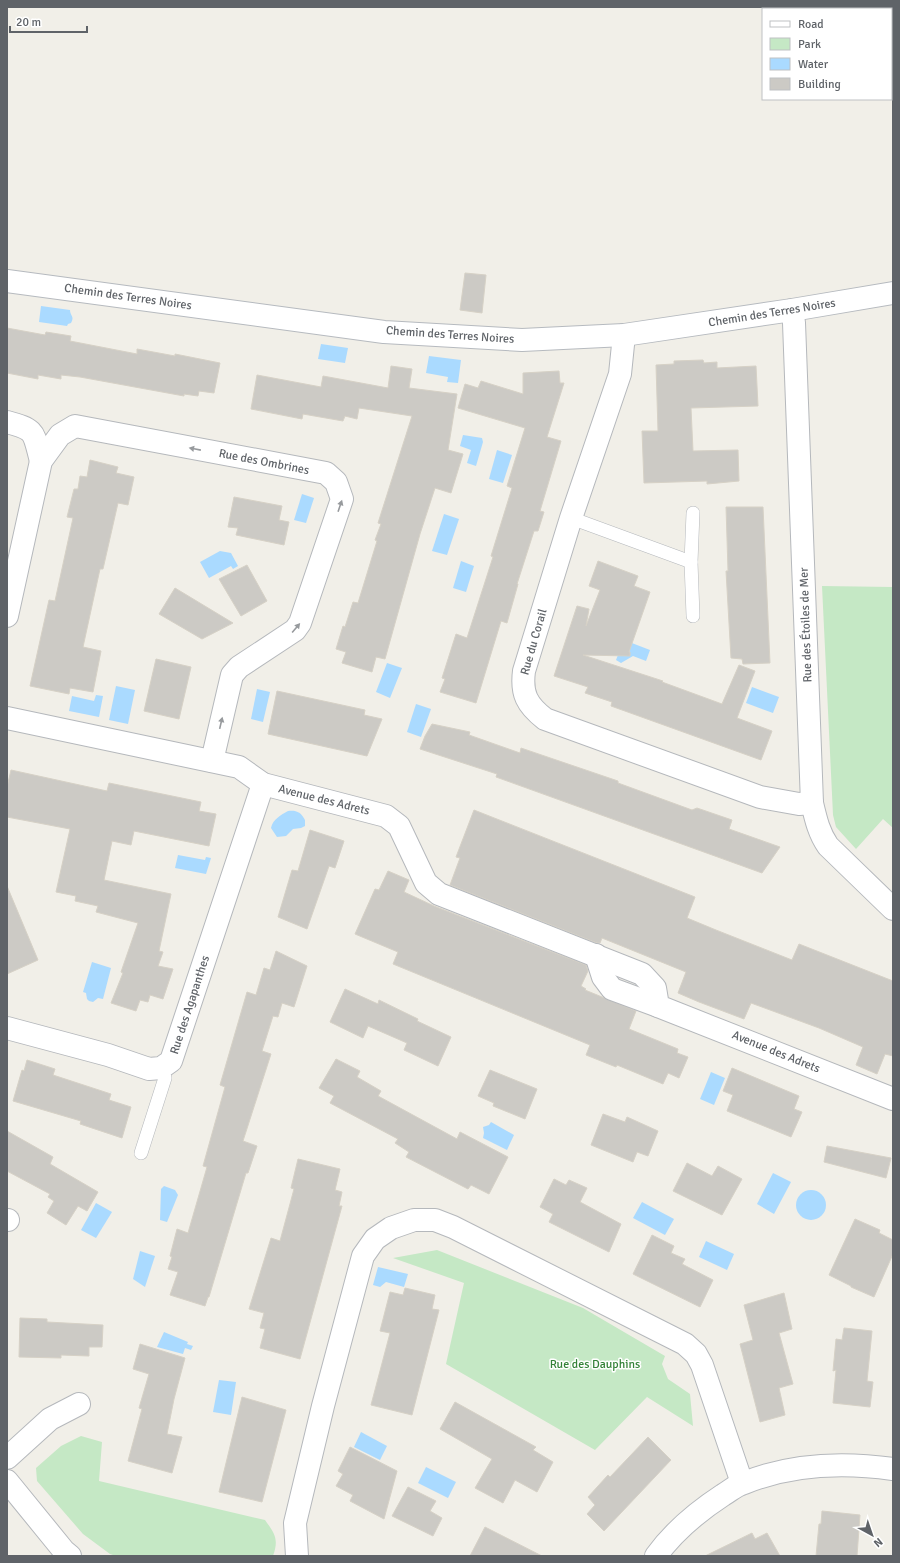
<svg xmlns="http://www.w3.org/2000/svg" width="900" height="1563" viewBox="0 0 900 1563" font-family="Signika,sans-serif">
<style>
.green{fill:#c5e8c5}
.water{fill:#aadaff}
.building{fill:#cccac5;stroke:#d6d1c6}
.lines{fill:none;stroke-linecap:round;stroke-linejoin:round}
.lane-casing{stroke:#b5b8bc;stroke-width:14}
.street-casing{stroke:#b5b8bc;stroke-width:24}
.secondary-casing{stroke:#b6babf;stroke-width:24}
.lane{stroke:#fff;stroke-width:13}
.street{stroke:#fff;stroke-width:22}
.secondary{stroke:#fff;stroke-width:22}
.oneway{fill:#979a9d}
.labels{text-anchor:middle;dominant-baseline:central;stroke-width:3;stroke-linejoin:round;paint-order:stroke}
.street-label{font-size:12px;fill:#5f6368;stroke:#fff}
.park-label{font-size:12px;fill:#348238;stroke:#fff}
</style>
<rect width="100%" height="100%" fill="#f1efe8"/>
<g class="green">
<polygon points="822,586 893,587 893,828 883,819 856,849 836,827 833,815"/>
<polygon points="437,1250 583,1308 665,1356 662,1364 668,1379 690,1394 693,1426 647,1397 595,1450 446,1364 464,1283 393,1258"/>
<path d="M81 1436 102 1442 99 1481 265 1520C275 1534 279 1539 273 1556H116L110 1554 83 1534 37 1481 36 1468 61 1446Z"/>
</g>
<g class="water">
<path d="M41 306 70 310C70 316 75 316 71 323L68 324 67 326 39 322Z"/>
<polygon points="321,344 348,348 345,363 318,359"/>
<polygon points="429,356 461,360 458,383 447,382 448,377 426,373"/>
<polygon points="463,435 482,438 483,442 476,466 467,463 471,450 460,446"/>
<polygon points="497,450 512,455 503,483 489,479"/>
<polygon points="302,494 314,498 306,523 294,520"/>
<polygon points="444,514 459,519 447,555 432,551"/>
<polygon points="220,551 231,553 238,566 233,569 231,566 209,578 200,562"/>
<polygon points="461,561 474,566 466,592 453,588"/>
<polygon points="624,640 650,650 646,661 633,656 621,663 616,660"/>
<polygon points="387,663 402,668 390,698 376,692"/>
<polygon points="116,686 135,690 128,724 109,720"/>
<polygon points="752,687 779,697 773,713 746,703"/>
<polygon points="257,689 270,692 263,722 251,719"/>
<polygon points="96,695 103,696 99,717 69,711 72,696 94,701"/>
<polygon points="416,704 431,709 421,737 407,732"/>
<path d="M288 811C296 810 301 812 305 820V826L301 828 293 829 286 836 277 837 271 828C273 819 281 815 288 811Z"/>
<polygon points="178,855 205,860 206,857 211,858 206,874 175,868"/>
<polygon points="92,962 111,968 103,999 98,998 93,1002 89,1001 87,999 86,993 83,992"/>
<polygon points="711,1072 725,1078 714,1105 700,1099"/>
<polygon points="491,1122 514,1135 507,1150 483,1138 484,1133 483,1127 489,1125"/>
<polygon points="773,1173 791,1182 774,1214 757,1204"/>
<polygon points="164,1186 175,1190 178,1195 167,1222 160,1220 161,1189"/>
<circle cx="811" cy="1205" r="15"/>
<polygon points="642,1202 674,1219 665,1235 633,1218"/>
<polygon points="96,1203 112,1212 96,1238 81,1230"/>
<polygon points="706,1241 734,1254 727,1270 699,1257"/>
<polygon points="140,1251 155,1256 145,1287 133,1279"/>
<polygon points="378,1267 408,1274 404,1287 386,1282 380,1287 373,1285"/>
<polygon points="164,1332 188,1342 187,1344 193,1346 191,1350 185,1348 183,1354 157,1347"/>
<polygon points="219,1380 236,1382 231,1415 213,1412"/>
<polygon points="361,1432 387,1446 380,1460 354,1447"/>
<polygon points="426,1467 456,1482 448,1498 418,1483"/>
</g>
<g class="building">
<polygon points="465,273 486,275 482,313 460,310"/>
<polygon points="7,328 45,335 46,332 71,336 70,341 137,354 137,349 175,356 175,354 220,363 214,393 199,391 198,396 184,394 184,396 80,377 61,375 61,379 38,375 38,379 7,373"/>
<polygon points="703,360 704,363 717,362 717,368 756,366 758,406 691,408 693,451 738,450 739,481 707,484 707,481 644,483 642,431 658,431 656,365 674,364 674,361"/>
<polygon points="391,366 412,369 409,388 457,394 448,450 463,454 451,493 435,488 420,534 385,659 376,657 372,672 342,663 346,652 336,649 343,626 345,627 353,602 358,603 377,541 375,540 381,524 378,523 412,416 359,408 357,419 345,416 343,421 303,414 302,419 251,409 257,375 321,387 323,376 388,388"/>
<polygon points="559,371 560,383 564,383 547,437 561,441 540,511 544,512 538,531 534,531 517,584 518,584 507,623 501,621 476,703 440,692 445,679 442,678 456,634 467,638 493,557 491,556 512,488 507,486 525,428 458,408 465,384 478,388 481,381 523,394 523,373"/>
<polygon points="90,460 118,467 116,473 134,477 128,505 118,503 103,569 100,569 83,647 101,651 93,692 70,688 69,694 30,686 49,600 55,601 73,518 67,517 74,489 78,489 80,476 87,477"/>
<polygon points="234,497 282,506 279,520 289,522 284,545 236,535 238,528 228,527"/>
<polygon points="726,507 763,507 770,663 743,664 742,659 731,658 726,571 728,571"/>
<polygon points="598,561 638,576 634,586 650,592 629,652 630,652 630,656 583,655 663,681 662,682 722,704 739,665 755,671 737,718 772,731 761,760 611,706 612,702 585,693 588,687 554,676 577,606 589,609 586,626 600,590 589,586"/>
<polygon points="247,565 267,601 241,616 219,579"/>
<polygon points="175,588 233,623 202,639 159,614"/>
<polygon points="156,659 191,667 179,719 144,711"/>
<polygon points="277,691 365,710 364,715 382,719 367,756 268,734"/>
<polygon points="432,724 470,732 469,735 520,753 521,748 618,781 618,783 692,810 697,808 732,820 729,829 780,847 762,873 496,777 497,774 420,749 425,736"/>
<polygon points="11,770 107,791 109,783 201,802 199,811 216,814 209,846 134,831 131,845 112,841 104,880 171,894 159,951 163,952 158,966 173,969 163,999 150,995 148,1002 140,1000 136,1011 111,1003 123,973 121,972 138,923 96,912 98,906 75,901 76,896 56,892 70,829 7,817 7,787"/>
<polygon points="474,810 695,897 687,918 716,930 792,960 799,944 893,981 893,1056 885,1054 877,1074 856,1065 863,1047 819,1028 751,1003 744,1019 699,1002 678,993 686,972 602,938 600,943 597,943 450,885 460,858 456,857"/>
<polygon points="310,830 344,841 335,868 329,866 307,929 278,917 292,870 298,871"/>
<polygon points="388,871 409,880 404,892 434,906 586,965 588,971 581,986 586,989 585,990 636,1011 629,1029 678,1049 677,1053 688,1057 679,1078 668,1073 663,1084 617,1065 616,1067 586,1055 590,1045 393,964 398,952 355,934 375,889 379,890"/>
<polygon points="7,886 38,960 7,974"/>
<polygon points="276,951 307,966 294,1007 282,1003 278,1017 273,1016 262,1051 271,1054 243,1141 257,1146 248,1173 246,1173 209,1297 208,1297 205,1306 170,1295 178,1272 168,1269 172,1257 170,1256 177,1229 188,1233 207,1167 203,1166 225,1087 220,1085 247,992 256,995 264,968 270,970"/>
<polygon points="345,989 378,1004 379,1000 418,1019 417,1021 451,1037 438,1066 404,1050 407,1043 368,1026 363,1038 330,1022"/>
<polygon points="336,1059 360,1071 357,1077 381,1091 378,1096 457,1139 460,1132 508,1157 489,1194 471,1185 468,1189 406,1157 409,1152 395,1143 398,1139 330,1103 334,1096 319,1088"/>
<polygon points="27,1060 55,1069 53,1075 111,1094 109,1100 131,1107 122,1138 80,1124 81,1121 13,1101 22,1070 24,1071"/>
<polygon points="732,1068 799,1096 794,1109 802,1112 791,1137 727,1111 733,1095 723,1091"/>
<polygon points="490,1070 537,1089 525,1119 493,1106 494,1103 478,1096"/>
<polygon points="603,1114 625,1122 627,1117 658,1131 648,1156 637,1152 633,1162 591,1145"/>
<polygon points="7,1131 53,1157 50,1164 98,1192 87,1211 78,1206 66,1225 47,1213 54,1201 48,1197 50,1194 7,1171"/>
<polygon points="827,1146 891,1158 886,1178 824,1162"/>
<polygon points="298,1159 340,1169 335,1190 342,1192 339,1206 342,1206 300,1359 260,1348 265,1329 260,1328 264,1313 249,1309 271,1238 280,1241 294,1189 291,1188"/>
<polygon points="687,1163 712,1176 718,1166 742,1179 722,1215 673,1191"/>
<polygon points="554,1179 566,1185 569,1180 587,1188 580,1202 621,1224 609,1252 549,1222 553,1214 540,1207"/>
<polygon points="855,1219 880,1230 879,1233 893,1240 893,1254 874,1297 851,1287 851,1286 829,1275"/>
<polygon points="652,1235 674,1246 671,1253 685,1259 682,1264 713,1280 700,1307 633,1274"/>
<polygon points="405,1288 435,1295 432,1309 439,1310 412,1415 371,1405 390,1333 380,1331 390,1292 403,1295"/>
<polygon points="784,1293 792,1329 779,1333 793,1384 779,1388 785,1415 760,1422 740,1344 753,1340 744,1305"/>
<polygon points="20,1318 47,1319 47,1322 103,1325 102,1347 89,1347 89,1356 61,1355 61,1358 19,1357"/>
<polygon points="844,1328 872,1331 867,1381 873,1382 870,1407 833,1403 836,1370 833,1371 836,1339 842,1340"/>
<polygon points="140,1344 185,1358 174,1399 167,1434 182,1437 172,1473 128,1461 142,1409 139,1408 149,1374 133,1369"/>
<polygon points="242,1397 286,1410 262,1502 219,1492"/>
<polygon points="455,1402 536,1447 533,1450 553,1462 537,1492 515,1480 503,1503 475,1488 492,1459 440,1429"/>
<polygon points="648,1437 671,1460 604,1531 587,1514 595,1505 588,1497 608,1475 610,1477"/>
<polygon points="350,1447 397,1471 384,1519 350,1501 353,1495 336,1486 343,1474 338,1471"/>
<polygon points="408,1487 436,1501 430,1511 442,1518 433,1536 392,1516"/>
<polygon points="822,1511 860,1515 857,1556 816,1556 819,1524 821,1524"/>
<polygon points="485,1527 542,1556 470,1556"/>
<polygon points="752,1533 755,1539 767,1533 780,1556 705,1556"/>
</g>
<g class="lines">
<g class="lane-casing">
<g id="lane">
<polyline points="693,513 691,562 693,616"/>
<polyline points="571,518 691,562"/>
<polyline points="141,1153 165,1078 161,1068"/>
</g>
</g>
<g class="street-casing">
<g id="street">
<path d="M792 310 794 323 812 803C816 820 819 833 828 846L893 909"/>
<path d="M624 335 620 374 571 518 524 671C521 694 527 705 545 719L760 797 799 804 812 803"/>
<path d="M7 422C37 430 33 432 41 461"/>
<polyline points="7,616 41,461 60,435 75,426 326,473 336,482 342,499 300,623 295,630 239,667 232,675 212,761"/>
<polyline points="7,718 239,767 263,784 386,816 399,826 426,883 439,894 642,974 655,988 658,1006 893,1099"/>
<polyline points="596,955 603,977 612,989 658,1006"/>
<polyline points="7,1028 108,1055 149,1069 161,1068 171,1061 263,784"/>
<polyline points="7,1220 8,1220"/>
<polyline points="7,1458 50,1419 79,1404"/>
<polyline points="7,1481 64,1551 70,1556"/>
<polyline points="297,1556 295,1523 323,1406 363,1256 375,1239 391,1228 414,1220 435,1220 453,1227 685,1344 696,1354 702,1365 742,1483"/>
<path d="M656 1556C674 1531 697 1512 723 1495 730 1491 736 1485 744 1483 791 1464 843 1462 893 1469"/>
</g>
</g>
<g class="secondary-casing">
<polyline id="secondary" points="7,281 384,332 522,340 624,335 792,310 893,293"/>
</g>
<use href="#lane" class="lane"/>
<use href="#street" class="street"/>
<use href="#secondary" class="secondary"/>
</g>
<defs><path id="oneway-solid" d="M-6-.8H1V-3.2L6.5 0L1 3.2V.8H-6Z"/></defs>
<g class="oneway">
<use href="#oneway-solid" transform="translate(195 449) rotate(-169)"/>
<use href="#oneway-solid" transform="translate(340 506) rotate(-71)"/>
<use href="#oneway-solid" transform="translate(296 628) rotate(-50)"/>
<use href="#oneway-solid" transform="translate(221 723) rotate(-77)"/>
</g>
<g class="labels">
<g class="street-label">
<text transform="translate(128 297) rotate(8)">Chemin des Terres Noires</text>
<text transform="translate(772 313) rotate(-9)">Chemin des Terres Noires</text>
<text transform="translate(450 335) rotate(4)">Chemin des Terres Noires</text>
<text transform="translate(264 462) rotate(11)">Rue des Ombrines</text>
<text transform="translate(806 625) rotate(-92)">Rue des Étoiles de Mer</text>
<text transform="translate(534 642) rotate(-74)">Rue du Corail</text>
<text transform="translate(324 800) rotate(14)">Avenue des Adrets</text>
<text transform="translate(190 1005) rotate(-72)">Rue des Agapanthes</text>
<text transform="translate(776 1052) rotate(22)">Avenue des Adrets</text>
</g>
<g class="park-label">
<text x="595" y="1364">Rue des Dauphins</text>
</g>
</g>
<rect width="900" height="1563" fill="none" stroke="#5f6368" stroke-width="16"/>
<rect x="762" y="8" width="130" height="92" fill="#ffffff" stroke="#bfc1c3"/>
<rect x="770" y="21" width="20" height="6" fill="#ffffff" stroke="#bfc1c3"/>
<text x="798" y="28" font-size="12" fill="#5f6368">Road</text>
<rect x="770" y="38" width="20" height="12" fill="#c5e8c5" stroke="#bfc1c3"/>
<text x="798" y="48" font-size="12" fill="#5f6368">Park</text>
<rect x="770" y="58" width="20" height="12" fill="#aadaff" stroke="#bfc1c3"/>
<text x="798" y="68" font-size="12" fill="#5f6368">Water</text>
<rect x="770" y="78" width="20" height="12" fill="#cccac5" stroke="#bfc1c3"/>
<text x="798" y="88" font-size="12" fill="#5f6368">Building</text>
<g transform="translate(872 1535) rotate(140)" stroke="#ffffff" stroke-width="3" paint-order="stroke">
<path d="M0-3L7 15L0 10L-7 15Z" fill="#5f6368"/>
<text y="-6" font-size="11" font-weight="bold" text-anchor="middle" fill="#5f6368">N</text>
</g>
<path d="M10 26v6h77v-6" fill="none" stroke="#5f6368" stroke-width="2"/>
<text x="16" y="26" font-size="12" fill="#5f6368" stroke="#ffffff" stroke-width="3" paint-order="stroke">20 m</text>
</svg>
